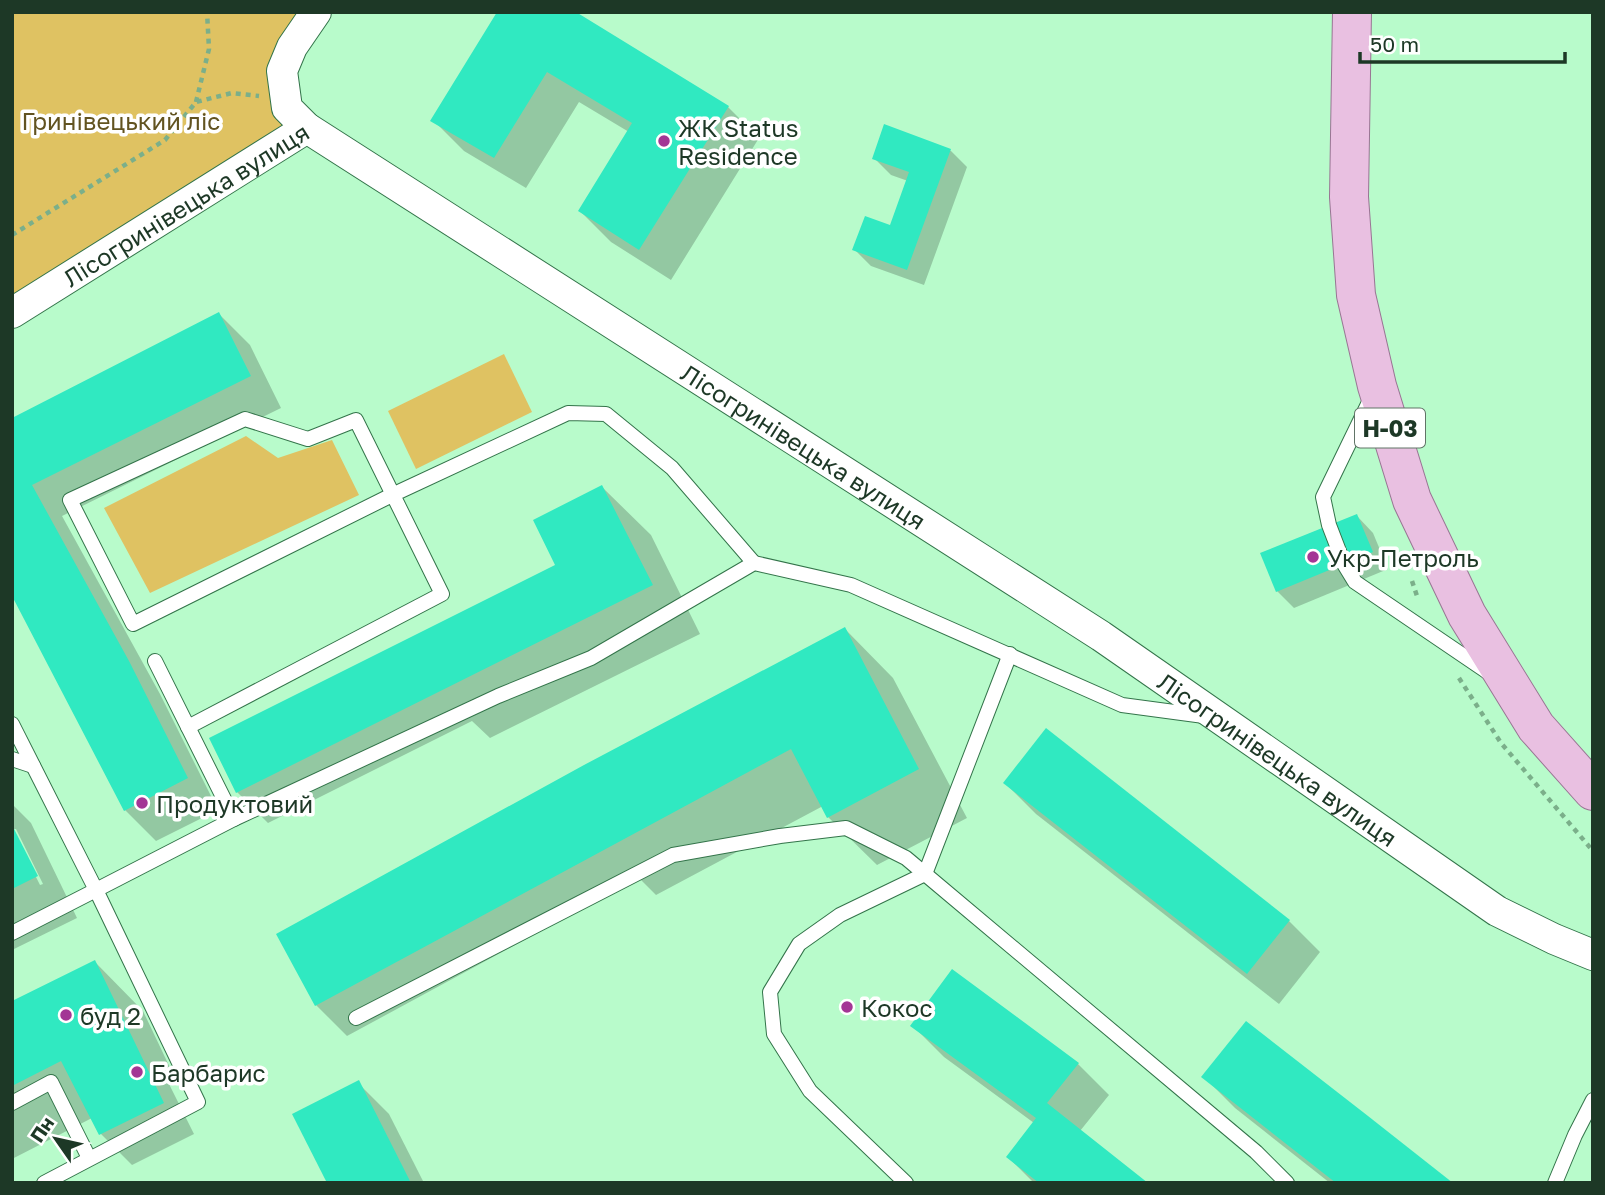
<svg xmlns="http://www.w3.org/2000/svg" width="1605" height="1195" viewBox="0 0 1605 1195" font-family="'Golos Text',sans-serif">
<style>
.green{fill:#dfc262}
.shadow{fill:#0003;fill-rule:evenodd}
.building{fill:#30e9c1}
.lines{fill:none;stroke-linecap:round;stroke-linejoin:round}
.lane-casing{stroke:#33744a;stroke-width:16}
.street-casing{stroke:#33744a;stroke-width:32}
.primary-casing{stroke:#987593;stroke-width:40}
.path{stroke:#7baf8a;stroke-width:4.5;stroke-dasharray:5 5;stroke-linecap:butt}
.lane{stroke:#fff;stroke-width:14}
.street{stroke:#fff;stroke-width:30}
.primary{stroke:#e9c0e1;stroke-width:38}
.poi-dot{fill:#a33695;stroke:#fff;stroke-width:2.5}
.labels{text-anchor:middle;dominant-baseline:central;stroke-width:7;stroke-linejoin:round;paint-order:stroke}
.shield{fill:#fff;stroke:#617467;stroke-width:2}
.shield-label{font-size:23px;font-weight:bold;fill:#1d3826}
.park-label{font-size:24px;fill:#625320;stroke:#fff}
.poi-label{font-size:24px;fill:#1d3826;stroke:#fff;text-anchor:start}
.street-label{font-size:24px;fill:#1d3826;stroke:#fff}
</style>
<rect width="100%" height="100%" fill="#b8fbcb"/>
<g class="green">
<polygon points="12,12 316,12 282,71 307,128 12,313"/>
<polygon points="504,354 532,412 416,469 388,411"/>
<polygon points="246,436 278,458 332,440 359,495 150,593 104,508"/>
</g>
<g class="shadow">
<polygon points="500,12 728,107 759,138 671,280 611,242 580,211 629,132 579,102 526,188 464,151 433,120"/>
<polygon points="886,127 951,151 967,167 924,285 871,266 854,249 891,227 908,181 891,175 874,158"/>
<polygon points="219,314 250,345 281,408 62,516 160,694 218,810 156,841 125,810 12,420"/>
<polygon points="602,487 651,535 700,634 490,738 472,721 268,823 237,792 558,566"/>
<polygon points="1357,516 1373,533 1388,569 1294,608 1277,591"/>
<polygon points="845,629 893,678 967,818 877,865 828,817 823,806 656,895 639,878 347,1036 316,1005"/>
<polygon points="1005,783 1289,921 1320,952 1279,1004 1036,814"/>
<path d="M12 804 31 823 77 918 12 950ZM12 829H16L43 884 40 885Z"/>
<polygon points="95,962 143,1011 174,1076 167,1080 194,1134 132,1165 101,1134 92,1118 12,1159 12,1003"/>
<polygon points="913,1026 1078,1064 1109,1095 1080,1131 1145,1183 1034,1183 1008,1157 1034,1123 944,1057"/>
<polygon points="1204,1077 1450,1183 1330,1183 1235,1108"/>
<polygon points="358,1083 389,1114 424,1183 328,1183"/>
</g>
<g class="building">
<polygon points="497,12 576,12 729,106 639,250 578,211 632,123 547,72 494,158 430,121"/>
<polygon points="884,124 951,149 907,270 852,250 865,216 890,225 909,172 872,159"/>
<polygon points="219,312 251,376 32,485 129,661 188,778 124,811 12,596 12,418"/>
<polygon points="602,485 653,585 236,793 209,738 555,565 533,520"/>
<polygon points="1357,514 1373,552 1276,592 1260,553"/>
<polygon points="845,627 919,769 827,818 791,749 315,1006 276,934 584,765"/>
<polygon points="1046,728 1290,920 1247,974 1003,783"/>
<polygon points="12,825 38,876 12,889"/>
<polygon points="95,960 164,1103 99,1135 61,1061 12,1086 12,1001"/>
<polygon points="952,969 1079,1063 1047,1103 1148,1183 1039,1183 1006,1157 1036,1118 910,1026"/>
<polygon points="1246,1021 1368,1116 1453,1183 1336,1183 1201,1077"/>
<polygon points="359,1080 411,1183 327,1183 292,1114"/>
</g>
<g class="lines">
<g class="lane-casing">
<g id="lane">
<polyline points="1373,394 1323,497 1329,525 1344,564 1355,582 1489,673"/>
<polyline points="12,724 96,890 12,933"/>
<polyline points="188,727 442,594 356,420 308,439 245,419 70,500 133,624 392,495 568,413 606,414 672,468 754,563"/>
<polyline points="12,759 33,766"/>
<polyline points="234,819 498,696 591,658 754,563 851,585 1122,705 1204,716"/>
<polyline points="356,1018 673,855 780,836 846,828 906,858 1256,1152 1287,1183"/>
<polyline points="12,1103 51,1082 89,1158"/>
<polyline points="44,1183 198,1102 96,890 234,819 155,661"/>
<polyline points="906,1183 810,1091 774,1034 770,992 799,944 840,915 925,874 1010,654"/>
<polyline points="1555,1183 1575,1135 1593,1100"/>
</g>
</g>
<g class="street-casing">
<g id="street">
<path id="s1" d="M316 12 292 47 282 71 287 108 307 128 1101 636 1497 911 1554 939 1593 955"/>
<path id="s2" d="M12 313 307 128"/>
</g>
</g>
<g class="primary-casing">
<polyline id="primary" points="1352,12 1349,197 1356,295 1377,386 1412,500 1467,615 1536,727 1593,791"/>
</g>
<g class="path">
<polyline points="196,102 209,49 207,12"/>
<polyline points="12,235 165,140 196,102 232,93 259,96"/>
<polyline points="1412,581 1418,599"/>
<polyline points="1459,678 1501,743 1593,851"/>
</g>
<use href="#lane" class="lane"/>
<use href="#street" class="street"/>
<use href="#primary" class="primary"/>
</g>
<g class="poi-dot">
<circle cx="664" cy="141" r="7"/>
<circle cx="1313" cy="557" r="7"/>
<circle cx="142" cy="803" r="7"/>
<circle cx="847" cy="1007" r="7"/>
<circle cx="66" cy="1015" r="7"/>
<circle cx="137" cy="1072" r="7"/>
</g>
<g class="labels">
<rect class="shield" x="1355" y="408.5" width="70" height="39" rx="5"/>
<g class="shield-label">
<text x="1390" y="428">Н-03</text>
</g>
<g class="park-label">
<text x="121" y="120">Гринівецький ліс</text>
</g>
<g class="poi-label">
<text x="678" y="127">ЖК Status<tspan x="678" dy="28">Residence</tspan></text>
<text x="1327" y="557">Укр-Петроль</text>
<text x="156" y="803">Продуктовий</text>
<text x="861" y="1007">Кокос</text>
<text x="80" y="1015">буд 2</text>
<text x="151" y="1072">Барбарис</text>
</g>
<g class="street-label">
<text stroke="none"><textPath href="#s2" startOffset="205">Лісогринівецька вулиця</textPath></text>
<text stroke="none"><textPath href="#s1" startOffset="724">Лісогринівецька вулиця</textPath></text>
<text stroke="none"><textPath href="#s1" startOffset="1292">Лісогринівецька вулиця</textPath></text>
</g>
</g>
<rect width="1605" height="1195" fill="none" stroke="#1d3826" stroke-width="28"/>
<g transform="translate(56 1139) rotate(304)" stroke="#ffffff" stroke-width="5" paint-order="stroke">
<path d="M0-5L12 26L0 18L-12 26Z" fill="#1d3826"/>
<text y="-10" font-size="19" font-weight="bold" text-anchor="middle" fill="#1d3826">Пн</text>
</g>
<path d="M1360 52v10h205v-10" fill="none" stroke="#1d3826" stroke-width="3.5"/>
<text x="1370" y="52" font-size="21" fill="#1d3826" stroke="#ffffff" stroke-width="5" paint-order="stroke">50 m</text>
</svg>
